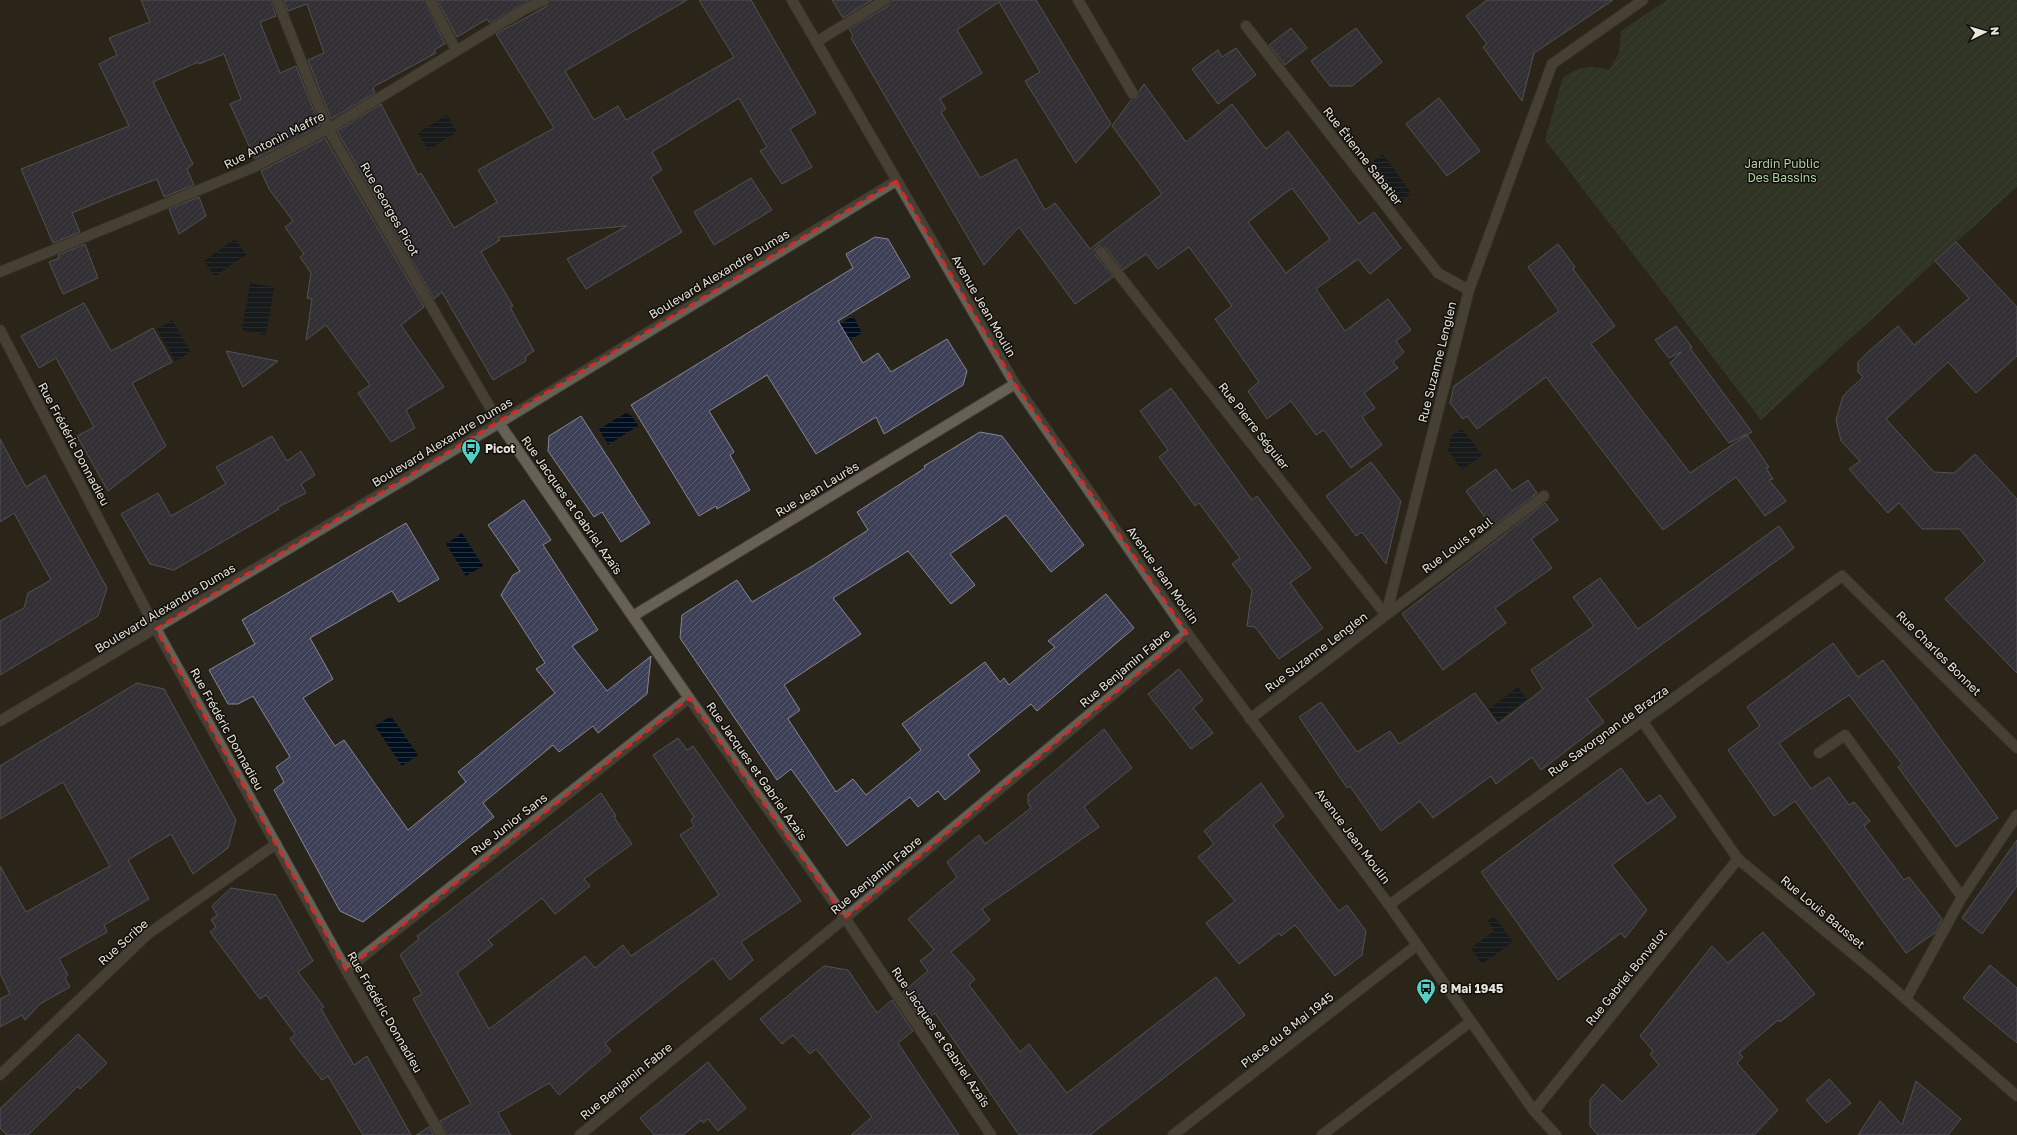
<svg xmlns="http://www.w3.org/2000/svg" width="2017" height="1135" viewBox="0 0 2017 1135" font-family="'Golos Text',sans-serif">
<style>
.garden{fill:url(#garden-furrows)}
.water{fill:url(#water-rules)}
.building{fill:url(#building-hatch);stroke:#848694;fill-rule:evenodd}
.lines{fill:none;stroke-linecap:round;stroke-linejoin:round}
.service-casing{stroke:#464139;stroke-width:12}
.minor-casing{stroke:#464139;stroke-width:12}
.tertiary-casing{stroke:#464139;stroke-width:12}
.service{stroke:#676155;stroke-width:10}
.minor{stroke:#676155;stroke-width:10}
.tertiary{stroke:#676155;stroke-width:10}
.marked{fill:none;stroke:#d62828;stroke-width:3;stroke-dasharray:8 5;stroke-linejoin:round}
.labels{text-anchor:middle;dominant-baseline:central;stroke-width:3;stroke-linejoin:round;paint-order:stroke}
.street-label{font-size:12px;fill:#e7e4dc;stroke:#110f0a}
.park-label{font-size:12px;fill:#afd0a4;stroke:#110f0a}
.poi-label{font-size:12px;font-weight:bold;fill:#e7e4dc;stroke:#110f0a;text-anchor:start}
</style>
<defs>
<pattern id="garden-furrows" width="10" height="10" patternUnits="userSpaceOnUse"><rect width="10" height="10" fill="#384733"/><path d="M-1 1l2-2M0 10L10 0M9 11l2-2" fill="none" stroke="#556150"/></pattern>
<pattern id="water-rules" width="6" height="5" patternUnits="userSpaceOnUse"><rect width="6" height="5" fill="#010e1e"/><path d="M0 2.5h6" fill="none" stroke="#26313e"/></pattern>
<pattern id="building-hatch" width="6" height="6" patternUnits="userSpaceOnUse"><rect width="6" height="6" fill="#3d3f57"/><path d="M-1 1l2-2M0 6l6-6M5 7l2-2" fill="none" stroke="#595b6f"/></pattern>
</defs>
<rect width="100%" height="100%" fill="#2a251a"/>
<path class="garden" d="M1667 0H2017V187L1761 420 1545 140 1563 77C1580 67 1589 64 1609 70L1619 53 1621 31Z"/>
<g class="water">
<polygon points="447,115 457,132 428,150 418,133"/>
<polygon points="1383,154 1411,193 1402,200 1373,161"/>
<polygon points="235,239 246,255 215,276 204,261"/>
<polygon points="250,283 274,287 266,335 242,330"/>
<polygon points="853,316 862,333 835,349 824,333"/>
<polygon points="172,320 191,352 175,361 157,329"/>
<polygon points="626,413 632,416 638,426 608,445 599,429"/>
<polygon points="1462,429 1482,455 1462,470 1448,450 1451,436"/>
<polygon points="462,533 483,566 466,576 446,544"/>
<polygon points="1518,687 1527,699 1498,721 1489,709"/>
<polygon points="391,716 418,755 402,766 375,726"/>
<polygon points="1494,916 1513,942 1482,964 1471,948 1494,931 1487,921"/>
</g>
<g class="building">
<polygon points="141,0 271,0 276,16 260,22 280,73 296,66 320,126 255,159 230,104 241,99 224,54 199,64 198,62 153,82 193,164 187,169 194,185 164,197 157,179 110,197 72,213 80,232 53,243 21,169 129,126 99,64 117,55 109,38 150,22"/>
<polygon points="284,0 424,0 445,44 434,50 436,53 375,86 373,88 375,93 331,119 308,60 324,53 307,4 288,11"/>
<polygon points="437,0 529,0 490,23 487,19 457,37"/>
<polygon points="550,0 687,0 565,71 594,120 618,106 626,120 734,57 699,0 751,0 816,113 790,129 812,167 782,184 760,151 767,147 739,98 652,152 662,170 651,177 682,232 586,289 567,259 627,226 498,237 500,240 481,252 513,306 510,307 534,351 525,357 526,361 493,380 442,292 434,299 337,131 381,104 418,175 421,173 454,228 497,202 478,170 554,128 496,34 547,6"/>
<polygon points="832,0 872,0 843,18"/>
<path d="M891 0H1036L1111 124 1076 163 1025 81 1040 72 999 2 957 30 982 73 940 99 946 109 941 112 980 178 1016 159 1045 210 1055 203 1090 249 1162 194 1112 126 1131 100 1138 98 1139 91 1144 84 1186 142 1232 104 1266 149 1288 131 1359 224 1374 212 1401 248 1370 274 1358 259 1316 289 1345 331 1388 299 1411 330 1396 341 1404 352 1393 362 1398 368 1364 393 1375 408 1362 417 1382 445 1351 468 1324 430 1316 435 1291 401 1267 419 1248 391 1259 382 1215 319 1232 306 1189 247 1158 269 1146 254 1123 270 1106 248 1100 246 1097 247 1095 250 1096 256 1113 277 1075 304 1019 227 984 265 851 38 853 36 849 29 888 6ZM1292 188 1330 239 1286 273 1248 222Z"/>
<polygon points="1487,0 1613,0 1534,53 1522,101 1483,47 1487,44 1466,16"/>
<polygon points="1291,28 1307,48 1285,65 1269,45"/>
<polygon points="1356,28 1382,62 1352,86 1330,86 1311,61"/>
<polygon points="1236,48 1256,75 1218,104 1192,69 1218,50 1222,57"/>
<polygon points="1439,98 1480,151 1447,176 1406,124"/>
<polygon points="325,138 424,307 401,325 444,387 406,410 415,428 391,442 358,393 370,385 326,325 306,340 312,299 307,298 311,273 300,257 304,254 285,227 293,221 269,189 261,171"/>
<polygon points="751,178 772,210 714,245 694,212"/>
<polygon points="199,197 206,216 179,234 169,209"/>
<polygon points="875,237 888,239 910,277 838,321 863,363 878,353 891,372 947,339 967,371 963,385 884,434 876,417 816,454 767,375 709,411 734,452 730,455 750,490 717,509 716,506 699,516 631,405 853,268 846,254"/>
<polygon points="1956,242 2017,307 2017,356 1976,393 1948,362 1886,419 1934,472 1954,473 1975,454 2017,499 2017,673 1945,599 1985,561 1960,529 1922,529 1899,503 1888,513 1849,469 1860,461 1841,441 1836,420 1843,396 1863,377 1858,372 1858,362 1868,352 1898,326 1914,345 1969,298 1935,261"/>
<polygon points="85,244 98,278 63,294 49,262 59,258 58,255"/>
<polygon points="1558,244 1575,267 1573,269 1615,326 1591,344 1690,473 1747,435 1769,467 1766,468 1773,479 1769,480 1786,501 1765,516 1736,477 1663,530 1546,377 1477,429 1467,416 1463,419 1450,403 1454,386 1559,311 1528,267"/>
<polygon points="84,303 111,351 153,328 172,362 132,383 166,446 108,491 77,436 94,427 56,358 39,368 21,336"/>
<polygon points="1676,326 1692,347 1690,348 1752,432 1729,443 1670,363 1681,352 1669,358 1655,340"/>
<polygon points="226,351 278,361 243,387"/>
<polygon points="1171,388 1252,500 1257,496 1311,568 1290,583 1323,628 1279,659 1255,627 1247,626 1252,590 1232,564 1240,558 1199,503 1195,506 1159,457 1168,450 1140,411"/>
<polygon points="581,416 650,523 621,542 602,512 594,517 548,451 549,436"/>
<polygon points="980,432 1002,436 1084,545 1051,572 1006,515 950,554 975,585 951,604 908,551 833,598 861,634 784,685 800,710 788,719 836,792 853,779 866,795 921,750 902,724 985,662 1000,682 1004,678 1009,685 1055,647 1048,641 1106,594 1134,628 1037,711 1031,704 968,755 980,771 945,800 938,791 918,807 910,797 847,846 791,769 777,780 680,638 682,615 737,580 752,602 814,565 868,530 857,512 925,468 924,466"/>
<polygon points="272,436 287,461 301,451 315,475 301,484 306,493 278,507 279,509 174,570 150,564 121,514 158,493 171,516 226,484 216,467"/>
<polygon points="0,439 26,487 45,475 107,588 98,616 0,675 0,621 24,608 28,593 51,580 14,513 0,522"/>
<polygon points="1371,462 1401,501 1386,564 1362,532 1356,536 1326,496"/>
<polygon points="1496,469 1512,491 1528,480 1537,493 1492,527 1466,491"/>
<polygon points="524,500 551,540 543,545 598,630 572,646 607,691 651,656 647,694 598,733 593,726 559,752 553,745 483,803 494,817 363,922 340,911 274,790 284,782 276,767 290,757 253,696 238,704 228,704 209,670 255,644 242,620 406,523 439,579 399,602 392,591 310,638 333,679 303,698 335,746 344,740 408,830 466,782 458,772 555,693 536,669 545,663 501,595 513,575 520,571 488,525"/>
<polygon points="1545,503 1558,520 1531,539 1552,568 1495,608 1506,623 1443,670 1402,614"/>
<polygon points="1779,526 1794,548 1587,699 1604,722 1541,770 1532,757 1496,784 1491,776 1433,818 1420,801 1381,831 1350,786 1347,788 1299,717 1321,702 1357,752 1390,731 1399,744 1475,693 1498,724 1543,689 1531,670 1594,626 1573,597 1600,578 1638,629"/>
<polygon points="1833,643 1858,677 1883,660 1998,818 1956,847 1898,767 1902,764 1849,695 1779,743 1811,789 1829,777 1849,805 1854,802 1870,821 1864,826 1904,880 1909,877 1942,919 1936,932 1906,953 1795,801 1774,816 1728,750 1760,726 1747,707"/>
<polygon points="1179,669 1203,700 1193,708 1213,733 1191,749 1148,694"/>
<polygon points="137,683 164,689 236,820 228,848 193,874 171,834 128,860 149,899 104,925 107,932 59,959 68,975 65,978 70,987 40,1004 25,1020 22,1015 0,1027 0,999 10,994 0,973 0,866 26,912 110,866 63,782 0,819 0,766"/>
<polygon points="1104,729 1132,768 1084,807 1099,827 982,909 990,920 951,952 975,979 969,985 1020,1052 1029,1044 1067,1093 1216,977 1245,1015 1090,1135 1019,1135 935,1013 923,1022 903,992 928,971 920,961 934,950 908,919 957,877 947,862 979,835 985,844 1031,808 1028,803 1028,794"/>
<polygon points="678,738 687,750 693,746 801,901 741,942 753,960 730,980 713,958 605,1043 611,1051 559,1095 549,1083 498,1113 511,1135 447,1135 440,1121 471,1104 413,999 422,994 400,955 419,939 417,936 601,793 616,816 614,817 632,844 584,879 590,886 555,914 542,898 488,940 493,945 457,973 489,1029 585,956 595,968 623,945 631,956 719,895 680,835 694,826 691,820 694,817 653,755"/>
<polygon points="1621,768 1647,804 1660,795 1676,817 1612,865 1647,910 1625,938 1621,933 1558,980 1481,872"/>
<polygon points="1261,783 1284,816 1273,825 1339,911 1347,905 1366,931 1362,955 1335,976 1295,925 1281,936 1279,933 1239,964 1206,923 1235,901 1198,857 1214,844 1204,831"/>
<polygon points="2017,840 2017,886 1982,934 1962,918"/>
<polygon points="231,888 276,895 313,961 298,972 324,1007 321,1009 354,1065 367,1056 411,1135 363,1135 328,1076 322,1080 290,1039 295,1034 266,995 260,999 210,932 216,927 211,920 217,915 212,906"/>
<polygon points="1763,932 1815,994 1780,1022 1778,1020 1739,1053 1743,1057 1737,1063 1778,1110 1754,1135 1598,1135 1590,1126 1590,1100 1603,1084 1622,1102 1659,1065 1650,1054 1653,1051 1640,1036 1712,946 1728,963"/>
<polygon points="1990,965 2017,988 2017,1043 1963,998"/>
<polygon points="824,966 848,970 877,1013 892,1000 913,1031 898,1043 959,1135 851,1135 872,1117 816,1049 810,1054 793,1035 782,1044 760,1019"/>
<polygon points="78,1034 107,1063 80,1089 78,1086 28,1135 7,1135 0,1128 0,1109"/>
<polygon points="708,1062 746,1108 718,1131 708,1119 703,1123 701,1120 683,1135 654,1135 640,1118"/>
<polygon points="1829,1079 1851,1103 1827,1123 1806,1100"/>
<polygon points="1916,1081 1961,1119 1948,1135 1858,1135 1880,1101 1902,1125"/>
<polygon points="429,1127 434,1135 416,1135"/>
</g>
<g class="lines">
<g class="service-casing">
<g id="service">
<polyline points="1819,753 1845,735 1962,897"/>
<polyline points="1906,999 1962,897 2017,815"/>
</g>
</g>
<g class="minor-casing">
<g id="minor">
<polyline points="277,0 328,129 499,423 689,698 845,918 991,1135"/>
<polyline points="430,0 456,50"/>
<polyline points="1078,0 1133,94"/>
<polyline points="1246,26 1438,273 1469,290"/>
<polyline points="816,42 885,0"/>
<polyline points="1101,252 1386,615 1544,496"/>
<polyline points="0,272 252,168 328,129 525,9 544,0"/>
<polyline points="0,330 156,629 346,970 441,1135"/>
<polyline points="633,616 1015,384"/>
<polyline points="1250,719 1386,615 1469,290 1552,64 1643,0"/>
<polyline points="0,721 499,423 896,181"/>
<polyline points="1643,722 1738,859 1870,968 2017,1096"/>
<polyline points="1389,905 1842,576 2017,748"/>
<polyline points="346,970 689,698"/>
<polyline points="0,1075 148,934 276,844"/>
<polyline points="1534,1111 1738,859"/>
<polyline points="580,1135 845,918 1187,633"/>
<polyline points="1173,1135 1417,945"/>
<polyline points="1322,1135 1470,1022"/>
</g>
</g>
<g class="tertiary-casing">
<polyline id="tertiary" points="792,0 1015,384 1187,633 1389,905 1534,1111 1556,1135"/>
</g>
<use href="#service" class="service"/>
<use href="#minor" class="minor"/>
<use href="#tertiary" class="tertiary"/>
</g>
<path d="M0 0H2017V1135H0ZM896 181 1015 384 1187 633 845 918 689 698 346 970 156 629Z" fill="#2a251a" fill-opacity=".55" fill-rule="evenodd"/>
<path class="marked" d="M896 181 1015 384 1187 633 845 918 689 698 346 970 156 629Z"/>
<defs>
<g id="bus-pin" transform="scale(1)"><path d="M0 17L-7.5 6A9.5 9.5 0 1 1 7.5 6Z" fill="#55cec4" stroke="#110f0a"/><path d="M-5-6H5V4H4V6H2V4H-2V6H-4V4H-5ZM-3.5-4V0h7V-4ZM-3.5 1.2v1.5H-2V1.2ZM2 1.2v1.5H3.5V1.2Z" fill="#111"/></g>
</defs>
<g fill-rule="evenodd">
<use href="#bus-pin" x="471" y="448"/>
<use href="#bus-pin" x="1426" y="988"/>
</g>
<g class="labels">
<g class="street-label">
<text transform="translate(274 140) rotate(-27)">Rue Antonin Maffre</text>
<text transform="translate(1363 156) rotate(52)">Rue Étienne Sabatier</text>
<text transform="translate(390 209) rotate(60)">Rue Georges Picot</text>
<text transform="translate(719 274) rotate(-31)">Boulevard Alexandre Dumas</text>
<text transform="translate(984 306) rotate(60)">Avenue Jean Moulin</text>
<text transform="translate(1437 362) rotate(-76)">Rue Suzanne Lenglen</text>
<text transform="translate(1254 426) rotate(52)">Rue Pierre Séguier</text>
<text transform="translate(442 442) rotate(-31)">Boulevard Alexandre Dumas</text>
<text transform="translate(74 444) rotate(62)">Rue Frédéric Donnadieu</text>
<text transform="translate(817 489) rotate(-31)">Rue Jean Laurès</text>
<text transform="translate(572 505) rotate(55)">Rue Jacques et Gabriel Azaïs</text>
<text transform="translate(1457 545) rotate(-37)">Rue Louis Paul</text>
<text transform="translate(1163 575) rotate(55)">Avenue Jean Moulin</text>
<text transform="translate(165 608) rotate(-31)">Boulevard Alexandre Dumas</text>
<text transform="translate(1316 652) rotate(-37)">Rue Suzanne Lenglen</text>
<text transform="translate(1939 653) rotate(45)">Rue Charles Bonnet</text>
<text transform="translate(1125 668) rotate(-40)">Rue Benjamin Fabre</text>
<text transform="translate(227 729) rotate(61)">Rue Frédéric Donnadieu</text>
<text transform="translate(1608 731) rotate(-36)">Rue Savorgnan de Brazza</text>
<text transform="translate(757 771) rotate(55)">Rue Jacques et Gabriel Azaïs</text>
<text transform="translate(509 824) rotate(-38)">Rue Junior Sans</text>
<text transform="translate(1353 836) rotate(53)">Avenue Jean Moulin</text>
<text transform="translate(876 875) rotate(-40)">Rue Benjamin Fabre</text>
<text transform="translate(1823 912) rotate(40)">Rue Louis Bausset</text>
<text transform="translate(123 942) rotate(-42)">Rue Scribe</text>
<text transform="translate(1626 977) rotate(-51)">Rue Gabriel Bonvalot</text>
<text transform="translate(385 1012) rotate(60)">Rue Frédéric Donnadieu</text>
<text transform="translate(1287 1030) rotate(-38)">Place du 8 Mai 1945</text>
<text transform="translate(941 1037) rotate(56)">Rue Jacques et Gabriel Azaïs</text>
<text transform="translate(626 1081) rotate(-39)">Rue Benjamin Fabre</text>
</g>
<g class="park-label">
<text x="1782" y="163">Jardin Public<tspan x="1782" dy="14">Des Bassins</tspan></text>
</g>
<g class="poi-label">
<text x="485" y="448">Picot</text>
<text x="1440" y="988">8 Mai 1945</text>
</g>
</g>
<g transform="translate(1985 32) rotate(85)" stroke="#110f0a" stroke-width="3" paint-order="stroke">
<path d="M0-3L7 15L0 10L-7 15Z" fill="#e7e4dc"/>
<text y="-6" font-size="11" font-weight="bold" text-anchor="middle" fill="#e7e4dc">N</text>
</g>
</svg>
